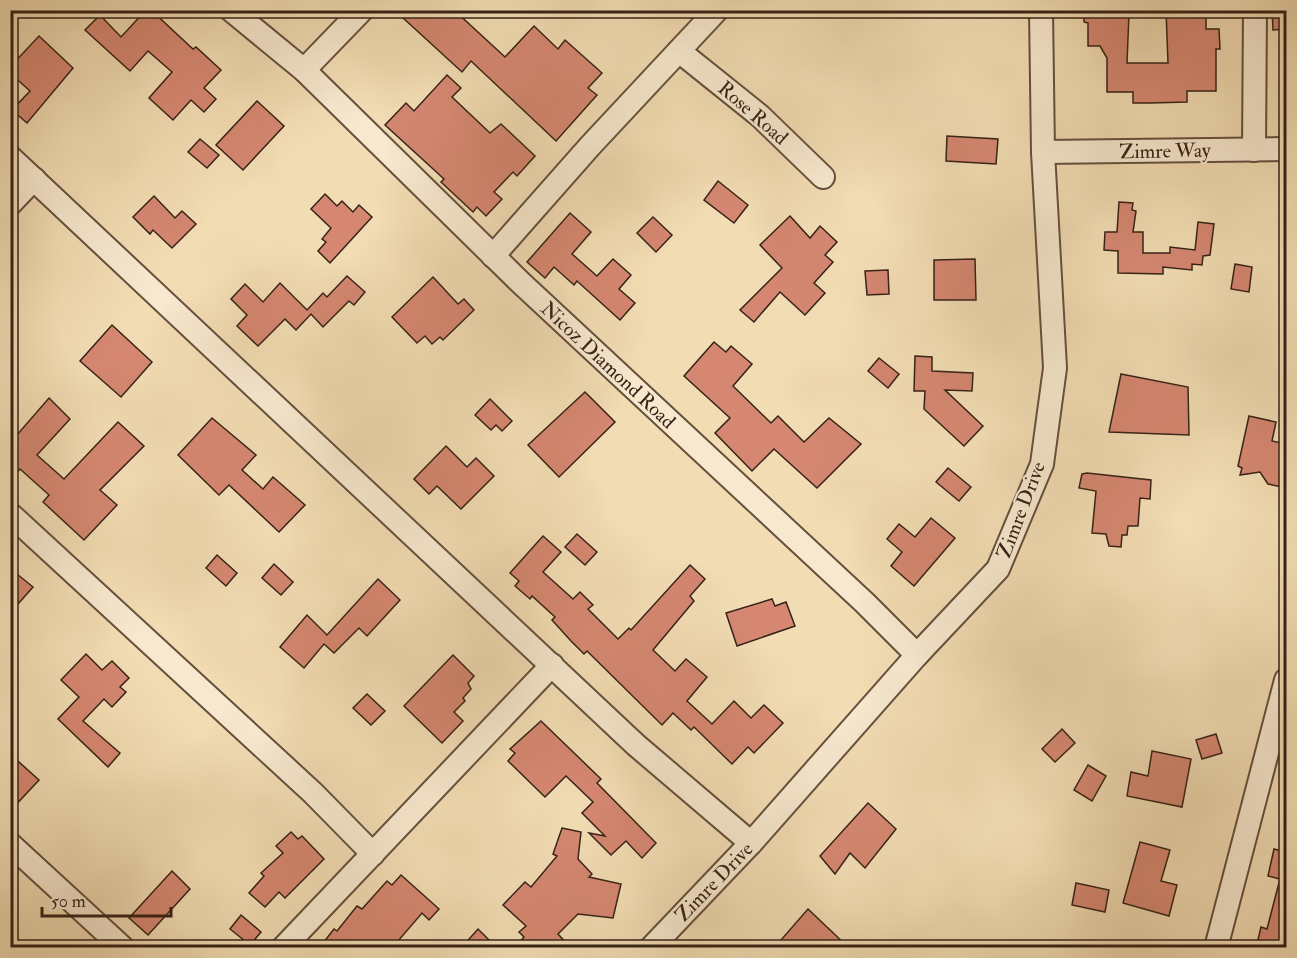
<svg xmlns="http://www.w3.org/2000/svg" width="1297" height="958" viewBox="0 0 1297 958" font-family="'IM FELL Double Pica',serif">
<style>
.building{fill:#d58771;stroke:#362216;stroke-width:1.5}
.lines{fill:none;stroke-linecap:round;stroke-linejoin:round}
.minor-casing{stroke:#65503d;stroke-width:26}
.minor{stroke:#f7e8ce;stroke-width:22}
.labels{text-anchor:middle;dominant-baseline:central;stroke-width:4.5;stroke-linejoin:round;paint-order:stroke}
.street-label{font-size:20px;fill:#362216;stroke:#f7e8ce}
</style>
<rect width="100%" height="100%" fill="#f2dcb3"/>
<filter id="stains"><feTurbulence type="fractalNoise" baseFrequency=".00333" numOctaves="4"/><feColorMatrix values="0 0 0 0 .2 0 0 0 0 .09 0 0 0 0 .02 0 0 0 .5 -.17"/></filter>
<radialGradient id="worn" r=".72"><stop offset=".6" stop-color="#630" stop-opacity="0"/><stop offset="1" stop-color="#630" stop-opacity=".3"/></radialGradient>
<g class="building">
<polygon points="146,10 151,10 193,49 196,47 221,70 204,88 216,99 204,112 191,100 173,120 149,98 172,72 148,51 130,71 85,30 100,15 121,37"/>
<polygon points="409,10 454,10 505,57 534,26 558,49 565,40 602,73 588,88 597,95 556,141 471,61 462,72 402,17"/>
<polygon points="1084,10 1129,13 1127,63 1168,63 1166,10 1194,10 1194,17 1206,16 1206,29 1219,29 1220,49 1216,49 1216,91 1187,91 1187,102 1150,103 1133,103 1133,92 1107,92 1107,58 1100,46 1088,46 1088,23 1084,22"/>
<polygon points="1272,10 1287,10 1287,29 1273,30"/>
<polygon points="39,36 73,68 27,123 12,110 30,91 10,73 10,67"/>
<polygon points="447,75 461,88 452,97 490,133 501,124 535,156 517,176 513,172 494,192 502,199 486,216 477,207 473,212 441,182 444,179 385,125 406,103 414,111"/>
<polygon points="257,101 284,126 243,170 216,145"/>
<polygon points="947,136 998,139 996,164 946,161"/>
<polygon points="200,139 219,155 207,168 188,152"/>
<polygon points="718,181 748,205 734,223 704,200"/>
<polygon points="325,194 337,206 342,201 353,212 359,205 372,217 330,263 318,251 326,242 322,239 331,228 311,209"/>
<polygon points="154,196 175,218 182,211 196,224 172,248 153,230 150,234 133,217"/>
<polygon points="1119,202 1133,203 1132,210 1136,211 1133,232 1143,232 1143,253 1170,253 1170,247 1195,250 1198,222 1214,224 1210,255 1203,256 1202,265 1192,264 1192,270 1163,267 1163,274 1118,273 1118,251 1104,250 1105,232 1117,232"/>
<polygon points="570,213 591,232 572,254 597,276 613,259 631,275 619,289 635,303 620,320 577,281 574,285 554,267 545,278 527,262"/>
<polygon points="790,216 810,238 820,226 837,242 825,255 833,262 814,283 825,293 805,315 780,292 754,322 740,310 782,268 760,245"/>
<polygon points="653,217 672,235 656,252 637,233"/>
<polygon points="975,259 976,300 934,300 934,260"/>
<polygon points="1235,264 1252,267 1249,292 1231,289"/>
<polygon points="888,270 889,294 867,295 865,271"/>
<polygon points="347,276 365,292 354,305 349,301 323,327 311,314 296,330 285,319 258,346 237,326 247,315 231,299 245,284 263,302 280,283 307,310 323,293 327,297"/>
<polygon points="433,277 458,304 464,299 474,310 443,340 440,337 432,344 425,336 417,343 392,317"/>
<polygon points="112,325 152,362 121,397 80,361"/>
<polygon points="714,342 726,352 731,346 752,364 733,386 771,423 778,416 804,442 829,418 861,444 817,488 774,449 752,471 715,433 730,418 684,376"/>
<polygon points="915,356 932,357 932,371 973,373 972,391 945,390 983,426 964,446 924,409 925,391 914,391"/>
<polygon points="879,358 899,374 888,388 868,371"/>
<polygon points="1121,374 1188,387 1189,435 1109,432"/>
<polygon points="585,392 615,422 559,477 528,445"/>
<polygon points="49,398 70,419 37,455 64,479 118,422 144,446 100,490 117,505 84,540 43,502 49,495 20,469 10,480 10,443"/>
<polygon points="490,399 512,421 502,431 496,425 491,430 475,415"/>
<polygon points="1249,416 1276,422 1272,441 1287,444 1287,488 1268,484 1260,472 1240,475 1242,468 1238,466"/>
<polygon points="212,418 256,455 242,470 263,489 273,477 305,505 279,532 229,485 219,495 178,455"/>
<polygon points="446,446 467,467 476,458 494,476 461,509 437,486 429,494 414,479"/>
<polygon points="948,468 971,487 959,501 936,482"/>
<polygon points="1087,473 1151,480 1150,499 1140,498 1138,526 1128,526 1127,535 1122,535 1121,547 1109,546 1106,534 1092,533 1096,491 1079,488 1082,474"/>
<polygon points="931,518 955,538 914,586 891,566 902,552 887,539 899,524 915,537"/>
<polygon points="577,534 597,552 585,565 565,547"/>
<polygon points="543,536 561,552 543,572 573,599 580,592 593,605 588,609 618,639 629,628 631,630 690,565 705,579 690,596 694,601 653,650 675,671 686,659 707,677 687,701 712,724 734,701 751,718 764,705 783,723 754,753 748,747 732,764 694,727 691,730 673,713 662,725 587,651 584,654 571,641 552,620 555,617 532,596 530,599 515,586 519,581 510,573"/>
<polygon points="217,555 237,573 226,586 206,568"/>
<polygon points="274,564 293,582 281,595 262,578"/>
<polygon points="17,574 33,587 10,613 10,582"/>
<polygon points="378,579 400,600 367,636 359,628 334,653 324,644 304,668 280,647 307,615 327,635"/>
<polygon points="772,599 775,606 786,602 795,626 737,646 726,613"/>
<polygon points="86,654 102,670 112,661 129,678 120,687 126,692 112,707 104,699 83,721 120,753 108,767 58,719 79,697 61,680"/>
<polygon points="453,655 474,676 468,683 471,689 463,698 465,701 454,712 463,721 442,743 404,706"/>
<polygon points="367,694 385,711 371,725 353,708"/>
<polygon points="541,721 601,779 597,783 656,843 642,858 626,841 611,855 589,833 605,836 582,813 593,802 566,776 545,797 508,761 515,753 510,749"/>
<polygon points="1062,729 1075,743 1055,762 1042,749"/>
<polygon points="1216,734 1222,753 1202,759 1196,740"/>
<polygon points="1152,751 1191,759 1182,807 1127,796 1131,772 1148,776"/>
<polygon points="10,754 39,780 10,811"/>
<polygon points="1088,765 1106,776 1092,801 1074,790"/>
<polygon points="868,803 896,829 865,868 850,853 835,874 820,856"/>
<polygon points="562,828 581,832 578,859 592,874 589,877 621,884 613,918 578,914 558,934 571,948 514,948 524,937 519,932 526,926 503,905 525,882 531,887 557,856 553,854"/>
<polygon points="291,832 298,839 302,836 324,859 285,898 279,892 265,907 249,893 264,876 261,873 283,853 276,846"/>
<polygon points="1140,842 1170,850 1161,881 1177,885 1169,916 1123,903"/>
<polygon points="1274,849 1287,852 1287,937 1284,948 1256,948 1261,927 1267,929 1280,879 1268,876"/>
<polygon points="172,871 190,889 148,935 129,918"/>
<polygon points="401,875 439,909 429,920 422,913 392,948 319,948 334,929 337,931 357,906 362,909 387,881 392,885"/>
<polygon points="1076,883 1109,890 1105,912 1072,905"/>
<polygon points="808,909 849,948 774,948"/>
<polygon points="241,915 261,932 250,945 230,929"/>
<polygon points="478,929 497,948 461,948"/>
</g>
<g class="lines">
<g class="minor-casing">
<g id="minor">
<polyline points="231,10 304,70 520,282 865,603 917,655"/>
<polyline points="679,51 760,116 823,177"/>
<polyline points="304,70 362,10"/>
<polyline points="1254,150 1255,10"/>
<polyline points="1043,152 1286,149"/>
<polyline points="10,157 636,745 751,843"/>
<polyline points="10,204 34,179"/>
<polyline points="493,256 590,146 717,10"/>
<polyline points="10,514 313,793 373,854"/>
<polyline points="10,844 123,948"/>
<polyline points="283,948 552,665"/>
<polyline points="651,948 751,843 917,655 998,569 1042,464 1055,368 1043,152 1041,10"/>
<polyline points="1216,948 1286,680"/>
</g>
</g>
<use href="#minor" class="minor"/>
</g>
<g class="labels">
<g class="street-label">
<text transform="translate(753 113) rotate(41)">Rose Road</text>
<text transform="translate(1165 151) rotate(-1)">Zimre Way</text>
<text transform="translate(608 365) rotate(43)">Nicoz Diamond Road</text>
<text transform="translate(1021 510) rotate(-69)">Zimre Drive</text>
<text transform="translate(714 882) rotate(-46)">Zimre Drive</text>
</g>
</g>
<rect width="1297" height="958" fill="none" stroke="#f2dcb3" stroke-width="36"/>
<rect x="12" y="12" width="1273" height="934" fill="none" stroke="#362216" stroke-width="3"/>
<rect x="18" y="18" width="1261" height="922" fill="none" stroke="#362216" stroke-width="1.5"/>
<path d="M42 907v9h129v-9" fill="none" stroke="#362216" stroke-width="3"/>
<text x="51" y="907" font-size="18" fill="#362216" stroke="#f7e8ce" stroke-width="4.5" paint-order="stroke">50 m</text>
<rect width="100%" height="100%" filter="url(#stains)"/>
<rect width="100%" height="100%" fill="url(#worn)"/>
</svg>
